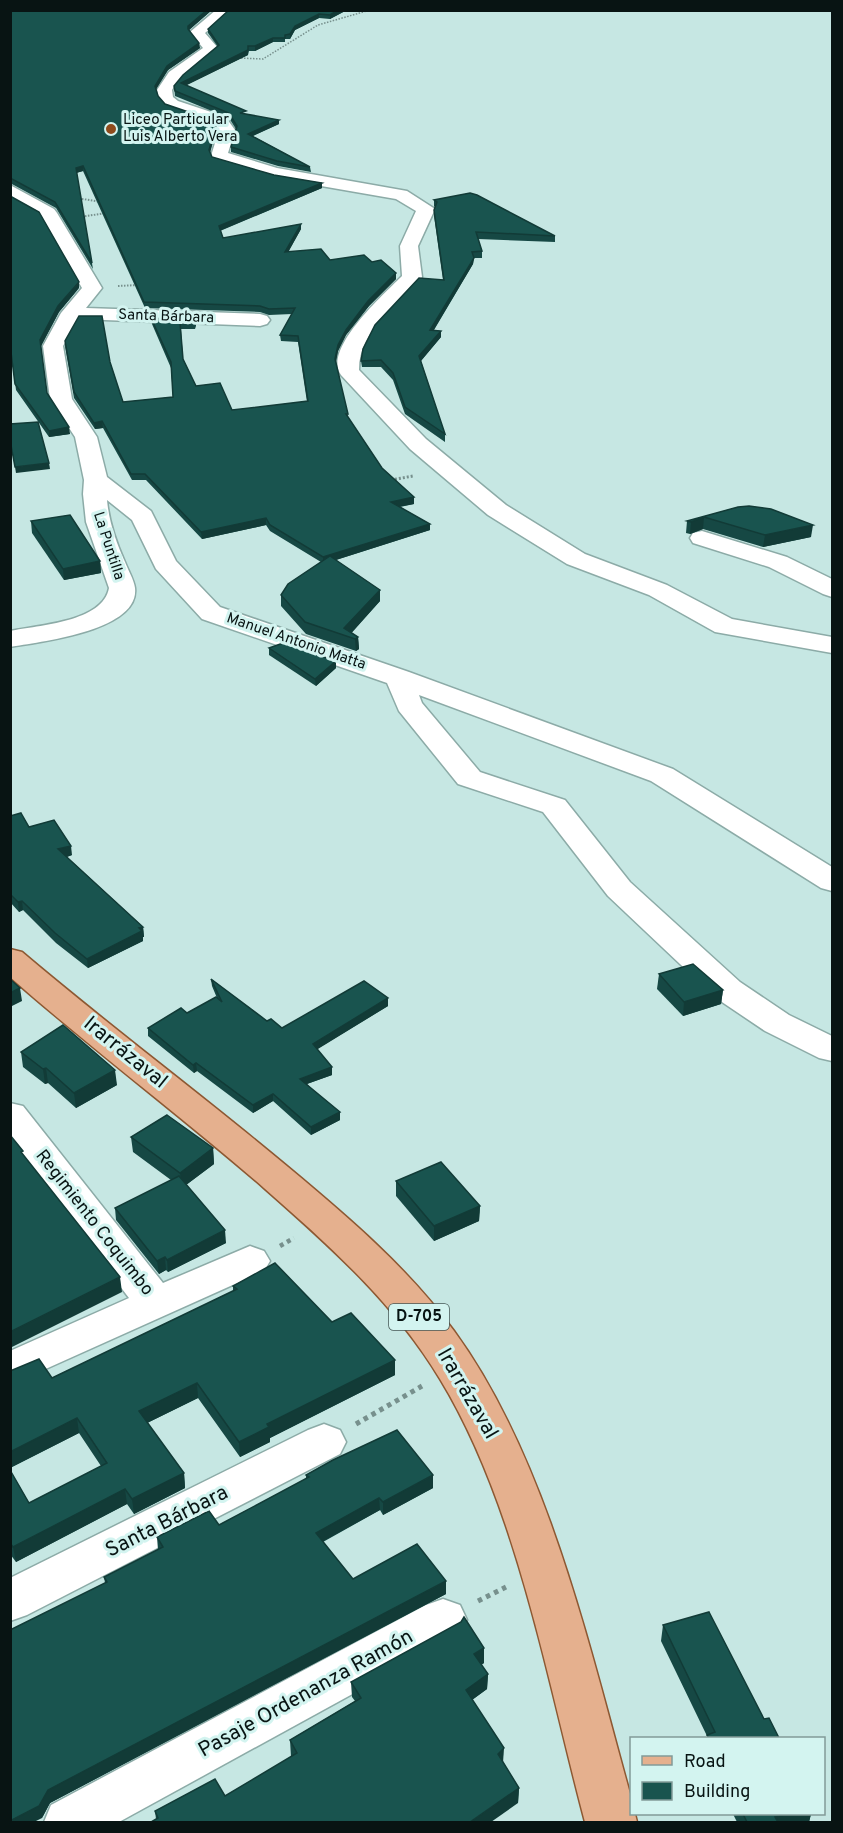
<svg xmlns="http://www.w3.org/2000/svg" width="843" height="1833" viewBox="0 0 843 1833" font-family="Overpass,sans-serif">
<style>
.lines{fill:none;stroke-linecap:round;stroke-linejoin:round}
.minor-casing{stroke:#8caba7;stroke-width:3}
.primary-casing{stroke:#8d5832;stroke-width:3}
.path-far4{stroke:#77908d;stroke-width:1.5;stroke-dasharray:1.5 1.5;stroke-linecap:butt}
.path-far3{stroke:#77908d;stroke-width:2;stroke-dasharray:1.5 1.5;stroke-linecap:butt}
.path-far2{stroke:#77908d;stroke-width:3;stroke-dasharray:2 2;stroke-linecap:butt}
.path-far1{stroke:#77908d;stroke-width:4.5;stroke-dasharray:4 4;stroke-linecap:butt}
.path{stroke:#77908d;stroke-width:5;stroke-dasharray:4.5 4.5;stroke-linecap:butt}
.minor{fill:#fff;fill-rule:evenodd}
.primary{fill:#e5b08e;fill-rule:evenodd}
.wall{fill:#164844}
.shaded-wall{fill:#123b37}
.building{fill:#19544f;stroke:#123b37;stroke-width:1.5}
.poi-dot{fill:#8f4b1d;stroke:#d3f4f0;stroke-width:2}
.labels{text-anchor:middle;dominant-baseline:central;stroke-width:6;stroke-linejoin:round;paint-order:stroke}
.far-poi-label{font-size:15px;fill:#081413;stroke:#d3f4f0;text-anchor:start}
.far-street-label{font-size:15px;fill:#081413;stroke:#d3f4f0}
.shield{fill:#d3f4f0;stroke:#455755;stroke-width:1.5}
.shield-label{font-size:16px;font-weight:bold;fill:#081413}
.street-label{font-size:18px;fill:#081413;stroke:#d3f4f0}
.near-street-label{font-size:21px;fill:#081413;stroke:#d3f4f0}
</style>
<rect width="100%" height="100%" fill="#c6e7e3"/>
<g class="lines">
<g class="minor-casing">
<g id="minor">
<polygon points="10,10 21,10 10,15"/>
<path d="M216 10H231L205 33 218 48C205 66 182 70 172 90L173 97 178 101 220 115 227 119 235 130 228 153 277 168 407 191 435 209 418 246 422 277C400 308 359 327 359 370L426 439 506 505 585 554 667 585 732 619 832 637V653L715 632 649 595 567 564 488 515 410 449 341 375C322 349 385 293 402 276L400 246 416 211 396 199 275 178 213 160 211 156 219 130C204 109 162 121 157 90L169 72 203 48 190 32Z"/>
<path d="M10 185 54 209 57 213 102 288 86 308 260 314 267 316 270 320 267 324 260 326 78 319 63 346 72 399 97 437 107 477 151 511 176 561 220 607 409 672 673 769 832 867V891L821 888 651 781 419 695 422 703 480 772 565 800 630 882 740 982 789 1015 832 1036V1061L819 1058 765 1031 716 998 608 896 543 812 458 784 399 711 387 683 202 619 156 569 132 520 107 500C109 522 116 542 125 562 128 570 134 580 135 588 140 631 39 642 10 647V631C39 625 103 622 109 588L86 522 83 494 84 480 75 437 50 399 43 346 61 313 82 288 41 216 10 198Z"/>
<polygon points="702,531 787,557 832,579 832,597 823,594 769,567 693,543 690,538 693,533"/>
<polygon points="10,1103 23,1106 163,1283 250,1246 264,1251 270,1261 264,1271 10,1385 10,1351 129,1298 10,1142"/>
<polygon points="324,1424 340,1430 346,1442 340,1454 27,1615 10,1621 10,1578 308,1430"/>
<polygon points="443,1599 460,1605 467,1620 460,1635 119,1822 44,1822 51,1805 426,1605"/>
</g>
</g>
<g class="primary-casing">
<path id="primary" d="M10 949 22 952C109 1026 201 1094 288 1167 348 1217 408 1268 454 1331 548 1460 589 1647 632 1801V1814H635L637 1822H585C547 1680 517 1505 440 1379 395 1304 329 1245 264 1188 181 1116 93 1050 10 977Z"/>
</g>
<polyline class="path-far4" points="238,58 263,59 318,25 370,10"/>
<g class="path-far3">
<polyline points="76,198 102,202"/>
<polyline points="79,217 107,213"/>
<polyline points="118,286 138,285"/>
</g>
<polyline class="path-far2" points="391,480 413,476"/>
<polyline class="path-far1" points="280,1246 294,1238"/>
<g class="path">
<polyline points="356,1424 422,1386"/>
<polyline points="478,1601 506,1587"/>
</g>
<use href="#minor" class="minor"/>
<use href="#primary" class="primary"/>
</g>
<g class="wall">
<polygon points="212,10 189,30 200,48 168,70 156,89 158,96 165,104 216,126 216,131 210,153 212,157 274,175 322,183 322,188 220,231 223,238 301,229 288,252 330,260 372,262 396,273 396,279 369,306 346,335 338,351 336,362 348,417 382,468 414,497 414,504 400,507 430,524 430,530 336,560 380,601 351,633 358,637 359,649 356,651 306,634 281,606 281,595 321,562 270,531 266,525 202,539 146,480 132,480 103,428 95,429 74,398 65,346 110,362 123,402 173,397 171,368 152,324 151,318 196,320 196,326 195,329 181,329 183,359 196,386 232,410 307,402 298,342 281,341 280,335 292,314 269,315 260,312 145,308 83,171 76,173 93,269 56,208 10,183 10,11"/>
<polygon points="229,10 347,10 330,19 319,18 295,30 290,39 285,39 285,42 273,42 255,51 249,51 248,55 186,85 246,114 279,124 253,136 310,167 311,172 278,166 231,152 231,147 236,129 229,118 175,96 174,86 218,47 208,33 208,29"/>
<polygon points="434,200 555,236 555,242 478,239 482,251 482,258 474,258 473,264 434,330 441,331 441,337 421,361 445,434 445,442 405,414 393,380 381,367 362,367 361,361 443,280 434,216 434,210 435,207 434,206"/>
<polygon points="79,288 59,312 41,346 47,393 70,434 49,437 16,390 10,344"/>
<polygon points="738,507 811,537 763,547 703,529 690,534 686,533 687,521"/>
<polygon points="31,521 100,561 101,573 64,580 32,533"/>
<polygon points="269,648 336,661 336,668 316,686 269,655"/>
<polygon points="10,816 72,855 67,857 143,927 144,937 143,937 143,941 88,968 56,943 23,910 19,912 10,902"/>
<polygon points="659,974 723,990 721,1004 683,1016 657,989"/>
<polygon points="211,979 267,1021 282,1028 388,998 388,1006 317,1049 332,1067 332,1075 307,1084 340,1120 311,1135 273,1101 253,1113 197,1071 194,1073 148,1036 148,1028 187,1013 217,998 212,986"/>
<polygon points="21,1052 117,1085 76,1108 48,1083 45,1084 23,1067"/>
<polygon points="131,1137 213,1148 214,1164 186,1185 226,1243 168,1272 166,1270 159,1274 116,1220 115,1208 171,1180 133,1152"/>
<polygon points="396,1181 480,1206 479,1221 434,1241 396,1196"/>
<polygon points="233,1286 332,1322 395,1375 270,1438 270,1442 240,1457 198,1398 147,1423 184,1473 185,1488 134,1514 127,1504 16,1562 10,1554 10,1470 29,1503 101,1466 79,1433 10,1468 10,1371 52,1378 233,1291"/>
<polygon points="306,1475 433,1488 383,1515 380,1510 323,1542 353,1579 446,1594 50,1803 42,1818 105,1583 104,1577 158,1550 157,1537 219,1525 306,1479"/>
<polygon points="663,1625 764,1719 779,1738 707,1738 707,1736 661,1641"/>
<polygon points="484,1663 481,1665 488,1674 487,1689 472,1700 503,1762 519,1788 518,1803 156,1819 155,1811 225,1796 291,1757 290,1740 355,1701 352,1697 351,1682"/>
<polygon points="733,1814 811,1814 809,1822 737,1822"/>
</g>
<g class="shaded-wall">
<polygon points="207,10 212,10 189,30 188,26"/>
<polygon points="338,10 347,10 330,19 330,15"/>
<polygon points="319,14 319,18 295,30 290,39 290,34 295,26"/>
<polygon points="273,38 273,42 255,51 255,46"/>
<polygon points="199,43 200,48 168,70 155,91 155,86 167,66"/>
<polygon points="248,46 248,55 181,88 181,83"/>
<polygon points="279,120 279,124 248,138 248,134"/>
<polygon points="216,126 216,131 209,155 209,150"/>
<polygon points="83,166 83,171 76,173 76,168"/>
<polygon points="322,183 322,188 219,231 219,226"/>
<polygon points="301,224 301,229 285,258 285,252"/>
<polygon points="474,258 473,264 430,336 430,330"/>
<polygon points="396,273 396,279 369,306 346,335 338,351 335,365 335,359 338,345 346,330 368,301"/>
<polygon points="79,282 79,288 59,312 41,346 40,340 58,306"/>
<polygon points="441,331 441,337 419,363 419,356"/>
<polygon points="102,421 103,428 95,429 94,423"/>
<polygon points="69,427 70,434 49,437 49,431"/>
<polygon points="49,463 50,469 16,473 15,467"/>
<polygon points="414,497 414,504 391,508 391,502"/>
<polygon points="704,517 703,529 690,534 691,522"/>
<polygon points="266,518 266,525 202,539 201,532"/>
<polygon points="430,524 430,530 323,564 323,557"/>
<polygon points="813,525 811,537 763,547 765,535"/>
<polygon points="100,561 101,573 64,580 63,569"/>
<polygon points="380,590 380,601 348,637 344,628"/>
<polygon points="358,637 359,649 356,651 355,639"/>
<polygon points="336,661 336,668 316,686 315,679"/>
<polygon points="71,846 72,855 60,859 58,849"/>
<polygon points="22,901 23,910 19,912 18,902"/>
<polygon points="143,927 144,937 143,937 143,941 88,968 87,959 139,928"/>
<polygon points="20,988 22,1001 10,1007 10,993"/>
<polygon points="723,990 721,1004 683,1016 684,1002"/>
<polygon points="388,998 388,1006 313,1052 313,1044"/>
<polygon points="196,1063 197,1071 194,1073 193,1065"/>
<polygon points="332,1067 332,1075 301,1086 300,1079"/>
<polygon points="46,1068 48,1083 45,1084 43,1069"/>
<polygon points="115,1070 117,1085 76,1108 74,1093"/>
<polygon points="273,1094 273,1101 253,1113 253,1105"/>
<polygon points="340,1112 340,1120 311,1135 311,1127"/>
<polygon points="213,1148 214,1164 182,1188 180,1173"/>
<polygon points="480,1206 479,1221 434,1241 434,1226"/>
<polygon points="225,1230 226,1243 168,1272 167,1260"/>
<polygon points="165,1257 166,1270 159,1274 157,1261"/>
<polygon points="120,1277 122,1292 10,1348 10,1332"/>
<polygon points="395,1360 395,1375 270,1438 270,1442 240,1457 239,1442 267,1424"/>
<polygon points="197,1383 198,1398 141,1426 139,1411"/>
<polygon points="77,1418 79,1433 10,1468 10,1452"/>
<polygon points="184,1473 185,1488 134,1514 132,1499"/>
<polygon points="433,1475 433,1488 383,1515 383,1502"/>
<polygon points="125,1489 127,1504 16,1562 13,1547"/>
<polygon points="379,1498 380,1510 316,1545 316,1533"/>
<polygon points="446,1581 446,1594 50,1803 42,1818 34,1822 10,1822 10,1821 48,1790"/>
<polygon points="484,1648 484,1663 473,1670 474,1654"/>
<polygon points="488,1674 487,1689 465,1705 466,1690"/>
<polygon points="504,1748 503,1763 498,1754"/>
<polygon points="519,1788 518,1803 491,1822 470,1822"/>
<polygon points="788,1814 811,1814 809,1822 774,1822 775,1817"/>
</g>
<g class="building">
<polygon points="13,10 207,10 188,26 188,29 199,43 167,66 155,86 158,96 165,104 203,117 216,126 209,150 212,157 274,175 322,183 219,226 223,238 301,224 285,252 321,249 330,260 364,255 372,262 381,260 396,273 368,301 346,330 338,345 335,359 348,414 346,414 382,468 414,497 391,502 430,524 323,557 270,525 266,518 201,532 145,474 131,474 102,421 94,423 74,392 65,341 79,316 102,316 110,362 123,402 173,397 171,362 151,318 196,320 195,323 180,323 183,359 196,386 220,383 232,410 308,401 298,336 280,335 295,308 269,309 260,306 144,302 83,166 76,168 92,263 55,202 10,178 10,11"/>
<polygon points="229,10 338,10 330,15 319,14 295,26 290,34 285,35 285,38 273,38 255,46 248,46 248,50 181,83 246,111 240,113 279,120 248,134 310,167 277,161 231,147 237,126 229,113 175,91 174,86 183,75 219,45 208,29"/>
<polygon points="470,193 477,195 555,236 476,232 482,251 472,252 474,258 430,330 441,331 419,356 445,434 405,407 393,373 381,360 361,361 363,349 375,325 419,278 444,280 434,210 437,202 434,200"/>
<polygon points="10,196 39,212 79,282 58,306 40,340 47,393 69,427 49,431 15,384 10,344"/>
<polygon points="38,422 49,463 15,467 10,440 10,424"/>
<polygon points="749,506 771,509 813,525 765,535 704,517 691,522 687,521 738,507"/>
<polygon points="70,515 100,561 63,569 31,521"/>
<polygon points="330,556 380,590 344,628 358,637 355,639 305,622 281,595 288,584"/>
<polygon points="283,643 336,661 315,679 269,648"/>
<polygon points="21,813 29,827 54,820 71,846 58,849 143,927 139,928 142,931 87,959 55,933 22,901 18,902 10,894 10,816"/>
<polygon points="693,964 723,990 684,1002 659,974"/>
<polygon points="10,979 20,988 10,993"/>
<polygon points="211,979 267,1021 271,1019 282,1028 364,981 388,998 313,1044 332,1067 300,1079 340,1112 311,1127 273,1094 253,1105 196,1063 193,1065 148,1028 181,1008 187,1013 216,997 222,1002"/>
<polygon points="63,1025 115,1070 74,1093 46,1068 43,1069 21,1052"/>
<polygon points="167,1115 213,1148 180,1173 131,1137"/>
<polygon points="10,1135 23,1151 21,1152 120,1277 10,1332"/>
<polygon points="441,1162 480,1206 434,1226 396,1181"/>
<polygon points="179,1176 225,1230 167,1260 165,1257 157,1261 115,1208"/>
<polygon points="275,1263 332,1322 351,1313 395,1360 267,1424 269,1427 239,1442 197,1383 139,1411 184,1473 132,1499 125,1489 13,1547 10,1543 10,1470 29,1503 107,1463 77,1418 10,1452 10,1371 39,1359 52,1378 237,1289 233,1286"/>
<polygon points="397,1430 433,1475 383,1502 379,1498 316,1533 353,1579 417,1544 446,1581 48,1790 39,1806 10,1821 10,1630 107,1582 104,1577 163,1547 157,1537 209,1511 219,1525 309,1477 306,1475 333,1460"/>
<polygon points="709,1612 764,1719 769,1718 779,1738 709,1738 707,1735 715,1732 663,1625"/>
<polygon points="464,1617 484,1648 474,1654 488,1674 466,1690 504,1748 498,1754 519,1788 470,1822 151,1822 158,1818 155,1811 215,1779 225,1796 297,1753 290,1740 361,1698 351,1682 461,1622"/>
<polygon points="743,1814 788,1814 775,1817 778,1822 747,1822"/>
</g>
<circle class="poi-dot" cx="111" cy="129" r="6"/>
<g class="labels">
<g class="far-poi-label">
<text x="123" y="120">Liceo Particular<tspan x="123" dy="17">Luis Alberto Vera</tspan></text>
</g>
<g class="far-street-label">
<text transform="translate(166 317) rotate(2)">Santa Bárbara</text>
<text transform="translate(108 546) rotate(72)">La Puntilla</text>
<text transform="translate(296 642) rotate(19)">Manuel Antonio Matta</text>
</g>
<rect class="shield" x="389" y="1304" width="60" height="26" rx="4.5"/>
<g class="shield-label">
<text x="419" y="1317">D-705</text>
</g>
<g class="street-label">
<text transform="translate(94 1223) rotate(52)">Regimiento Coquimbo</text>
</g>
<g class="near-street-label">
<text transform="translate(125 1053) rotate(39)">Irarrázaval</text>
<text transform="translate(467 1394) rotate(60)">Irarrázaval</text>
<text transform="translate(167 1522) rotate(-27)">Santa Bárbara</text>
<text transform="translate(306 1694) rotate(-29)">Pasaje Ordenanza Ramón</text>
</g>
</g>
<rect width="843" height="1833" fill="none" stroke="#081413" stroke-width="24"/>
<rect x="630" y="1737" width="195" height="78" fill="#d3f4f0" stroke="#829a98" stroke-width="1.5"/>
<rect x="642" y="1756" width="30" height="9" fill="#e5b08e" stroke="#829a98" stroke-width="1.5"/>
<text x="684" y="1767" font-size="18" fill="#081413">Road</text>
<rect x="642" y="1782" width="30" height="18" fill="#19544f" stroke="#829a98" stroke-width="1.5"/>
<text x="684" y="1797" font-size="18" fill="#081413">Building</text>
</svg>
